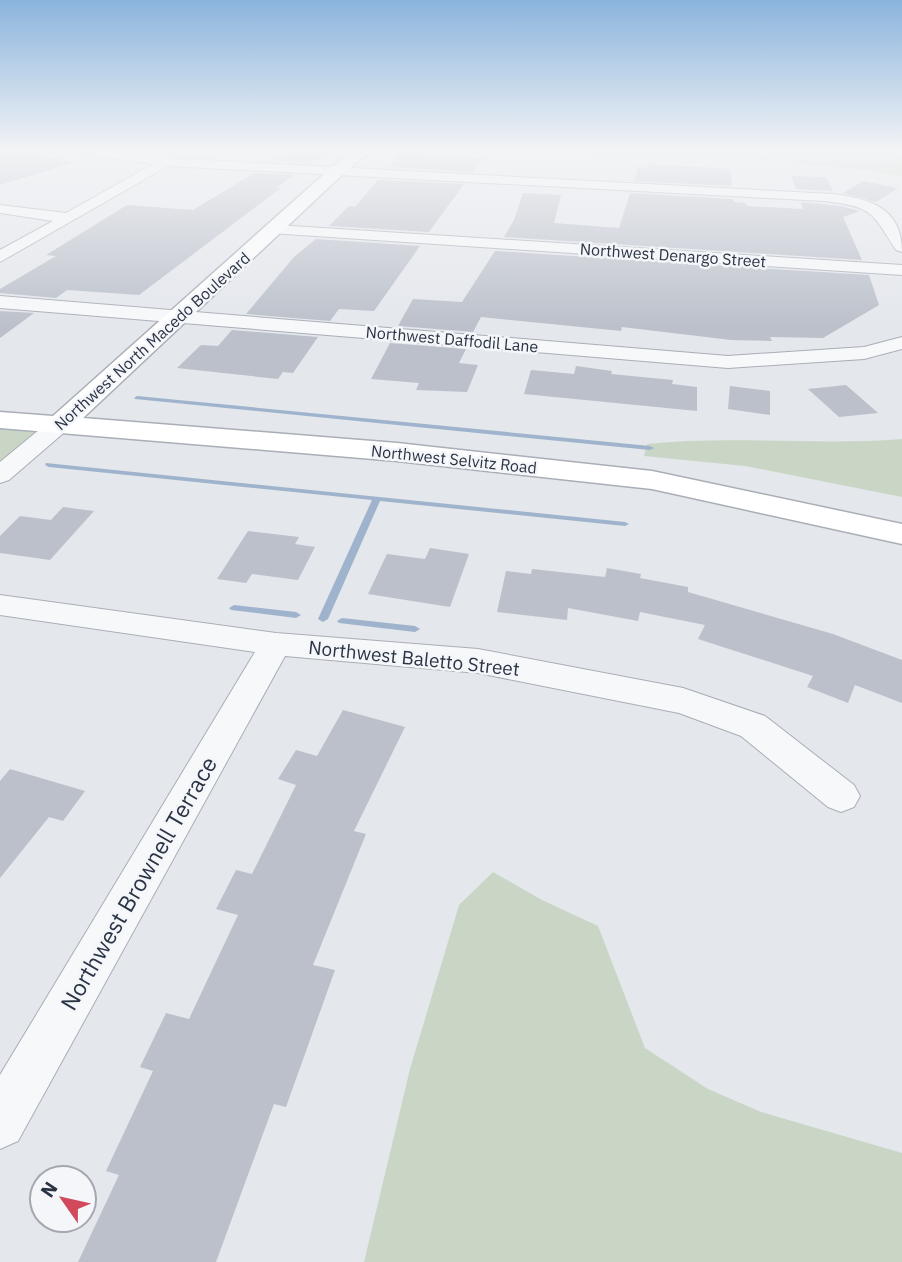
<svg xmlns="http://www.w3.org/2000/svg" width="902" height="1262" viewBox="0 0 902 1262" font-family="'IBM Plex Sans',sans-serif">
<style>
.green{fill:#c9d6c5}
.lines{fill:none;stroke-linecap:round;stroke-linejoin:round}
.stream{fill:#9fb4cc;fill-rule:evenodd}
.building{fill:#bbc0ca}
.street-casing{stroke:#a9aeb7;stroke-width:2}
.secondary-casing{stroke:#a9aeb7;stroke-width:3}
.street{fill:#f7f8fa;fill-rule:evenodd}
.secondary{fill:#fff;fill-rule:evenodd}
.labels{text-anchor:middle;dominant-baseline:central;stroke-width:5;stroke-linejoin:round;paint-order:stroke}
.far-street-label{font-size:16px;fill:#2b3445;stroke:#f4f6f9}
.street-label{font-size:19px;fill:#2b3445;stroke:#f4f6f9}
.near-street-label{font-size:23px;fill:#2b3445;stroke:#f4f6f9}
</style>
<rect width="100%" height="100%" fill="#e4e7ec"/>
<g class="green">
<polygon points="509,150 902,150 902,177 873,171 780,162"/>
<polygon points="0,426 40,430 0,463"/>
<path d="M902 439V497L745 466 644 456 647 444C731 435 817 446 902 439Z"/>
<polygon points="493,872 542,900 598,926 645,1048 708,1089 761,1112 902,1153 902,1262 364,1262 410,1069 459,905"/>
</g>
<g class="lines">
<g class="stream">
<polygon points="137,396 650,446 654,448 650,450 135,399 134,398"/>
<polygon points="46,463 625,522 629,524 625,526 380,501 328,619 323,622 318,619 372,500 49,467 45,465"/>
<polygon points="234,605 296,612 301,615 296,618 231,610 229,608"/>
<polygon points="342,618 415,626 420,629 415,632 339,623 337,621"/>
</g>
</g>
<g class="building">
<polygon points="0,150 16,150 75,162 0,185"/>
<polygon points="292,150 332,150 312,163 274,161"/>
<polygon points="401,153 473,157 483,158 473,172 389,167"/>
<polygon points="648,164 730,169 732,186 634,181 638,167 647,168"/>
<polygon points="254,173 294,175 276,188 281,188 139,295 67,290 56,298 0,293 0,289 56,256 46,255 127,205 193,210"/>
<polygon points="791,176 826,177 833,191 796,189"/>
<polygon points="378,180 464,184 429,232 329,226 349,206 355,207"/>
<polygon points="863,181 898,188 876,202 843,193"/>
<polygon points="523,193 561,195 554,223 619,228 630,193 733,199 734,202 746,203 747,206 803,209 801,202 841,206 860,211 843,217 862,260 504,237 514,220"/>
<polygon points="316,239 420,246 374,311 339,309 330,321 246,314 294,257"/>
<polygon points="495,251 869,275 879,305 823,338 770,337 772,341 731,340 622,327 621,331 481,317 473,332 398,326 413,299 462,302"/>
<polygon points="0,311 34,313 0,338"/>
<polygon points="232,330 318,337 293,373 283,372 278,379 177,368 201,345 218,346"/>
<polygon points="390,343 466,349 459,363 478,365 467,392 416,390 419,383 371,379"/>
<polygon points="576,366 612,371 611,374 673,380 672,384 697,387 697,411 524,394 531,370 574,374"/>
<polygon points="846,385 878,413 839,417 808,389"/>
<polygon points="730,386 770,391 770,415 728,409"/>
<polygon points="63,507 94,511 50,560 0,553 0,536 20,516 51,520"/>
<polygon points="248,531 299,537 295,544 315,547 298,580 252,574 246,583 217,579"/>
<polygon points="430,548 469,554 450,607 368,594 387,554 425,559"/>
<polygon points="607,568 641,574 640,578 688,587 688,592 833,634 902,660 902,703 855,685 848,703 807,687 813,676 698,639 705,625 640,612 638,621 568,608 567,620 497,612 506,571 531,574 532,569 605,577"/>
<polygon points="343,710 405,727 354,831 366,834 313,965 335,970 286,1107 274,1104 216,1262 78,1262 119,1175 106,1171 153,1071 140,1067 166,1013 189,1019 238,915 216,909 236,870 252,874 296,785 278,779 296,750 317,756"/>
<polygon points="10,769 85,791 63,821 49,817 0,878 0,781"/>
</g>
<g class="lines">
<g class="street-casing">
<g id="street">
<path d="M78 150H111L166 158 833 194C871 199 902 208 902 252L896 250C872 213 874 207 825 201L168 166 0 262V250L53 221 0 213V205L66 213 153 164 84 154Z"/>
<polygon points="276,225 902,265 902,275 270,233 268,230 270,227"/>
<polygon points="0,296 728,356 864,347 902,337 902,349 864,359 728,368 0,308"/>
<polygon points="59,418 67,420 71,425 67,430 9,480 0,483 0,462 51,420"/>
<polygon points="0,595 276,633 478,649 683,688 765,716 854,785 860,796 854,807 841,812 828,807 741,736 679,713 478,673 285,656 18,1141 0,1149 0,1075 255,652 0,615"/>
</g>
</g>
<g class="secondary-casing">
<polygon id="secondary" points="355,150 372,150 344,173 83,418 397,443 652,471 902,524 902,544 652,489 397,461 0,428 0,412 53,416 332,167"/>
</g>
<use href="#street" class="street"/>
<use href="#secondary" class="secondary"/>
</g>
<linearGradient id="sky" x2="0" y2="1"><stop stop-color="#8bb4dd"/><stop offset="0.46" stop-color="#f3f4f6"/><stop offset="1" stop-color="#f3f4f6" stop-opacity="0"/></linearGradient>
<rect width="902" height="327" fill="url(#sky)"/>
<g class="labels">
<g class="far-street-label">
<text transform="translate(673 255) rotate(4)">Northwest Denargo Street</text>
<text transform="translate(452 339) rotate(5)">Northwest Daffodil Lane</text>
<text transform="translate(152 341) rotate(-42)">Northwest North Macedo Boulevard</text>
<text transform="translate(454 459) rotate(6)">Northwest Selvitz Road</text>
</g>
<g class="street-label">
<text transform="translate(414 658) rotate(6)">Northwest Baletto Street</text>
</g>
<g class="near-street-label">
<text transform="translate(138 883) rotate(-60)">Northwest Brownell Terrace</text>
</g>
</g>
<g transform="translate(63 1199) rotate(304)"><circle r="33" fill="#f4f6f9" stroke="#a4a8b1" stroke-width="2"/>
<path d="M0-5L12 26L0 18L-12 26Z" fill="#d1495b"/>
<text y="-10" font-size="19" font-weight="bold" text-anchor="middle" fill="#2b3445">N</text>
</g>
</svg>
